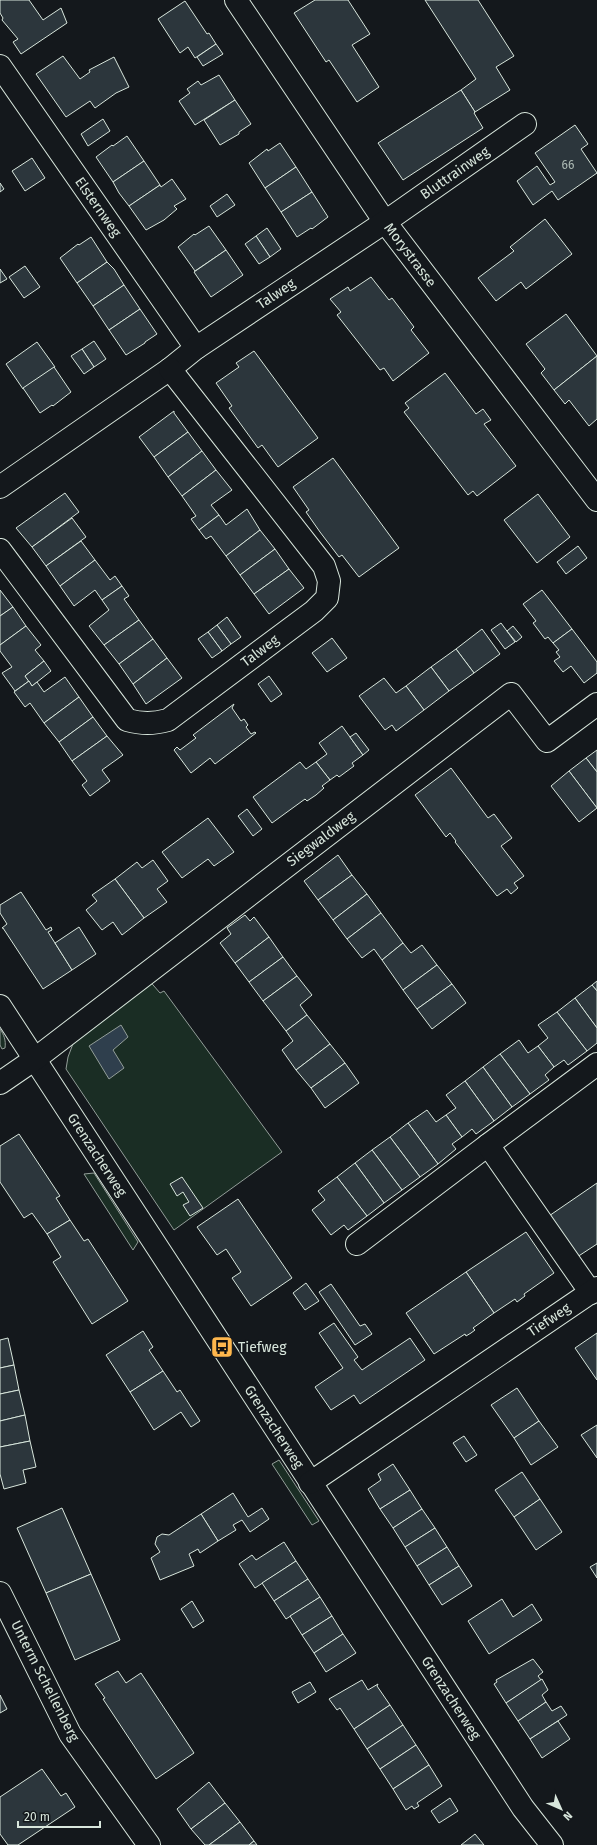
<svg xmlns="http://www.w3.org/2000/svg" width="597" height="1845" viewBox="0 0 597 1845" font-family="'Fira Sans',sans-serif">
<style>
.green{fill:#1a2d24;stroke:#939e99}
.water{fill:#2f3f4d;stroke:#939e99}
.building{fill:#2c363c;stroke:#d8e6dc}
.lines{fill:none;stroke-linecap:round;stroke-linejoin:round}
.street-casing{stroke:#d8e6dc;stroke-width:24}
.street{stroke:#14181c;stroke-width:22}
.labels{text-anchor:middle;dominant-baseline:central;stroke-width:3;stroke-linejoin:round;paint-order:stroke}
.number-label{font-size:12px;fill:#adbab4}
.street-label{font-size:14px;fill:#d8e6dc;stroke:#14181c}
.poi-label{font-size:14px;fill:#d8e6dc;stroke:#14181c;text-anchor:start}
</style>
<rect width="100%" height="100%" fill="#14181c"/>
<g class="green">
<polygon points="147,978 160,993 164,991 282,1152 174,1230 66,1069 68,1057 77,1033"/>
<path d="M0 1029C4 1035 6 1040 5 1048L2 1049 0 1045Z"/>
<polygon points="94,1173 138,1242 133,1250 84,1174"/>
<polygon points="279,1460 319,1521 312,1525 272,1464"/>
</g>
<polygon class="water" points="121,1025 128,1037 113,1050 124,1068 109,1079 89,1046"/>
<g class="building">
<polygon points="0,0 29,0 43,20 61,8 67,23 21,54 13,42 18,39 2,20 3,18 0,13"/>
<polygon points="315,0 348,0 370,34 352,45 379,87 357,102 329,60 326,62 294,13"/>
<polygon points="425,0 478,0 514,56 496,67 510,90 475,112 461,90 476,79"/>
<polygon points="185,1 207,34 209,33 216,44 195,58 188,47 180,53 158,19"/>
<polygon points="216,44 223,54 203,66 197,57"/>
<polygon points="63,56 80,79 90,72 89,70 114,57 129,87 116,93 95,108 90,101 66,117 36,74"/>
<polygon points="219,75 235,100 195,125 179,101 190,93 187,89 198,81 201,85"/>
<polygon points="461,90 475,112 474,113 483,128 403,180 378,143"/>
<polygon points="235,100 251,124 239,132 239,134 220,145 204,120"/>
<polygon points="103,119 110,131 88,146 81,134"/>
<polygon points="575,125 588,144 581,149 597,173 558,200 552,191 533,205 517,181 537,166 550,185 555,182 535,153"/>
<polygon points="127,136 144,161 113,182 96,157 112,145 113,146"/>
<polygon points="280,143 296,167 265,188 249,163 267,149 268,151"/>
<polygon points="32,158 45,178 25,191 12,171"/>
<polygon points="144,161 160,185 129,206 119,193 113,182"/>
<polygon points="296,167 312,192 281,212 265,188"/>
<polygon points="172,179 186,199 174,206 177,209 164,220 146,230 129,206 160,185 161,187"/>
<polygon points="0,183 4,189 0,192"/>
<polygon points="312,192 328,217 312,229 311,228 297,237 281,212"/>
<polygon points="227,194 235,205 217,217 210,206"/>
<polygon points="545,219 572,254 526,289 521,282 496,301 478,278 514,251 510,247"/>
<polygon points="209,226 226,250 195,271 178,247 194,234 195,235"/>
<polygon points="267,228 281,249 270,257 256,236"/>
<polygon points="256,236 270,257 259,264 245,244"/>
<polygon points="91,237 107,262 77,283 60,258 78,244 79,245"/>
<polygon points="226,250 243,275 211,297 194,272"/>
<polygon points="107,262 114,269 124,285 93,306 77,283"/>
<polygon points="25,266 40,287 24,298 9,277"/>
<polygon points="0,269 7,279 0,283"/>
<polygon points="371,277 389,300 392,298 414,327 411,330 429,353 393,381 384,368 380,370 337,315 341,312 330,299 348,287 350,291"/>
<polygon points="124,285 140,309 109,330 93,306"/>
<polygon points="140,309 157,334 145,342 145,343 126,355 109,330"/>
<polygon points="566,314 597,356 554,390 541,373 545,369 526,344"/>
<polygon points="94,341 106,359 94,367 82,349"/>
<polygon points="37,342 55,367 23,389 6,364"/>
<polygon points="82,349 94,367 84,374 71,356"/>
<polygon points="254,351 318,438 278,467 262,445 258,448 229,408 232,406 216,383 239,367 236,363"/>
<polygon points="597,356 597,419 589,426 569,400 565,404 554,390"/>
<polygon points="54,367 71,392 53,406 52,405 40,413 23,388"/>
<polygon points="445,373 476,414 483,409 491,420 484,424 516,466 477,496 473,491 468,495 404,412 409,408 405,403"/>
<polygon points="174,411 174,413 188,432 154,457 139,437"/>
<polygon points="188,432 202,451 168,477 154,457"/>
<polygon points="202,451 216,470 182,496 168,477"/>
<polygon points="333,458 399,548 359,577 342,555 339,557 320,532 306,512 309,510 293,487"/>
<polygon points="216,470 232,490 211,505 219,515 199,530 191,519 196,516 182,496"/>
<polygon points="65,493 79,512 32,547 16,528"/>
<polygon points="538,494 570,537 537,563 504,520"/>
<polygon points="247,509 260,530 226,556 211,536 206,539 199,530 219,515 226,525"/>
<polygon points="72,518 86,537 46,566 32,547"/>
<polygon points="260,530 275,549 240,575 226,556"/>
<polygon points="81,541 95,560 60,586 46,566"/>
<polygon points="578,546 587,558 566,574 557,562"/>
<polygon points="275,549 289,569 254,594 240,575"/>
<polygon points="95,560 110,580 115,576 122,586 102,600 95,590 74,606 60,586"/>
<polygon points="289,569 304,588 269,614 254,594"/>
<polygon points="122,586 129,596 124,599 139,620 104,645 89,626 109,610 102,600"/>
<polygon points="0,590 13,607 0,616"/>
<polygon points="542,590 572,629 553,643 548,637 545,639 533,623 536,621 523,604"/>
<polygon points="13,607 26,626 0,645 0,616"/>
<polygon points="227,617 241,637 231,644 217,625"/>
<polygon points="139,620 153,639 119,664 104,645"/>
<polygon points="501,623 515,642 505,649 491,630"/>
<polygon points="217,625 231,644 222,651 208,632"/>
<polygon points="26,626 41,645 35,650 44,661 25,676 29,681 15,691 2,673 12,667 0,651 0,645"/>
<polygon points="513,626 522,637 516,642 507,631"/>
<polygon points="482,629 500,654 474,673 456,649"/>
<polygon points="572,629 597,662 597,673 584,683 571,666 563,672 554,661 560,657 556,652 559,650 553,643"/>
<polygon points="208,632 222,651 212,658 198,639"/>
<polygon points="332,638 347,658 327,672 312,653"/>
<polygon points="153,639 167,658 133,684 119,664"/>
<polygon points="456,649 474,673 449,691 431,667"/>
<polygon points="167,658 182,678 146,704 133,684"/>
<polygon points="44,661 51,671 32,686 25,676"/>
<polygon points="431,667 449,691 424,710 406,686"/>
<polygon points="269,676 282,694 271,702 258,684"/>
<polygon points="65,677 79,697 44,723 30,703 25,707 14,692 29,681 32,686 37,682 44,692"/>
<polygon points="384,678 396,693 406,686 424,710 396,731 392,725 385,730 359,696"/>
<polygon points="79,697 93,717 59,742 44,723"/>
<polygon points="234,704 232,708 241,721 244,719 248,725 246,727 251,734 255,732 256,733 215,764 210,758 191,773 174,750 177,747 180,750 196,738 193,735"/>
<polygon points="93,717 107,736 72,761 59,742"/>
<polygon points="342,726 363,755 352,763 354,766 339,777 337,775 330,780 316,762 327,754 319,743"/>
<polygon points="356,733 369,750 363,755 350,737"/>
<polygon points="107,736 123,755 102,770 110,781 90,796 82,785 87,781 72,761"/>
<polygon points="597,750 597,772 586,758"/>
<polygon points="586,758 597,772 597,808 569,771"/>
<polygon points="300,762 306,769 316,762 330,780 322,786 324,788 316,795 307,801 305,799 272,823 253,797"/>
<polygon points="451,768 488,818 494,814 512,838 501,846 524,876 514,883 518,888 511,894 507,889 497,896 455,842 456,841 450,833 446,837 415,795"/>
<polygon points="569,771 597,808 579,822 551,786"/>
<polygon points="247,809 262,829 253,836 238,816"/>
<polygon points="208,818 234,852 214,866 208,859 182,878 162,852"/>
<polygon points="338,855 352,875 318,900 304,881"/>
<polygon points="153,860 168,881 157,889 167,902 144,918 115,879 137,862 142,868"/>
<polygon points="352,875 367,894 333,920 318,900"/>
<polygon points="115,879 144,918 122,935 113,922 102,930 86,910 97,901 92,895"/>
<polygon points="21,892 46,930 51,927 52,930 48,932 72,970 43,989 3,928 2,928 7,924 0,913 0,905"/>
<polygon points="367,894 381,913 347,939 333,920"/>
<polygon points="381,913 403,943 382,960 374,949 362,958 347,939"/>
<polygon points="245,915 250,921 254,917 269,937 235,963 220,943 231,934 227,928"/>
<polygon points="79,927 96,954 72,970 55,943"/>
<polygon points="269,937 283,957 249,982 235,963"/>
<polygon points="403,943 411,953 422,945 437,965 403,990 382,960"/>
<polygon points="283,957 297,976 263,1001 249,982"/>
<polygon points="437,965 452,984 417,1009 403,990"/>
<polygon points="297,976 312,995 300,1005 307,1015 286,1031 263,1001"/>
<polygon points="597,981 597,991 592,985"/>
<polygon points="452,984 466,1003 432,1029 417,1009"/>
<polygon points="592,985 597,991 597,1028 575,998"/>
<polygon points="575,998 597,1028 597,1043 587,1051 557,1012"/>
<polygon points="557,1012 587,1051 568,1065 564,1060 554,1067 538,1046 548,1038 538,1025"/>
<polygon points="307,1015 330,1044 296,1070 282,1050 293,1041 286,1031"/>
<polygon points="519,1040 528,1053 538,1046 554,1067 545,1075 549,1080 530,1094 500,1054"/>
<polygon points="330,1044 345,1063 311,1088 296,1070"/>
<polygon points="500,1054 530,1094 512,1107 483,1067"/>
<polygon points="345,1063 359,1083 325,1108 311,1088"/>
<polygon points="483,1067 512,1107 494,1121 465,1081"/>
<polygon points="465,1081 494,1121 476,1134 472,1129 462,1137 446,1115 456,1108 446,1095"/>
<polygon points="427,1110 436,1122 446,1115 462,1137 452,1144 456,1149 438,1164 408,1123"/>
<polygon points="408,1123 438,1164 420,1177 390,1137"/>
<polygon points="19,1134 60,1196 56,1198 70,1220 47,1234 32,1213 24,1218 0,1182 0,1146"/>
<polygon points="390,1137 420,1177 402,1190 372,1150"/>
<polygon points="372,1150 402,1190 384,1203 355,1163"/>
<polygon points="355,1163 384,1203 367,1216 337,1177"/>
<polygon points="182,1177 203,1208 190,1216 183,1205 189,1202 183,1192 177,1196 170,1184"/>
<polygon points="337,1177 367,1216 348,1230 344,1225 331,1235 312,1210 325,1200 318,1191"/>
<polygon points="597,1183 597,1244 574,1259 546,1218"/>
<polygon points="238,1199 292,1278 251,1306 232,1278 241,1272 226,1249 217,1255 197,1227"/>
<polygon points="70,1220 84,1241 88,1239 128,1301 92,1324 53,1262 61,1257 47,1234"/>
<polygon points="526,1232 554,1273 524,1294 525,1296 517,1302 515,1299 494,1313 466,1272"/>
<polygon points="466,1272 494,1313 473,1328 475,1330 471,1333 466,1336 465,1334 434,1354 406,1313"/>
<polygon points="306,1283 319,1301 305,1310 293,1293"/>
<polygon points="331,1284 360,1326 365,1324 372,1334 355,1345 319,1292"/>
<polygon points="334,1323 358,1357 354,1360 362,1370 410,1338 425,1360 360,1404 354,1395 331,1410 315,1387 343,1368 319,1333"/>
<polygon points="143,1331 153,1347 149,1350 163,1371 130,1392 106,1355"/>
<polygon points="597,1333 597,1380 575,1348"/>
<polygon points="8,1338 14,1365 0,1368 0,1340"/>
<polygon points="14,1365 19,1390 0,1394 0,1368"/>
<polygon points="163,1371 177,1392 180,1390 200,1421 191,1427 181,1412 154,1430 130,1392"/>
<polygon points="517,1388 539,1421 514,1438 491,1405"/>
<polygon points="19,1390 25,1415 0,1421 0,1394"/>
<polygon points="25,1415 30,1441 0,1447 0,1421"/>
<polygon points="539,1421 558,1447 531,1465 514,1438"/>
<polygon points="597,1425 597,1458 581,1435"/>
<polygon points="464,1436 477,1455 466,1462 453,1443"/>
<polygon points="30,1441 36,1467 23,1470 26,1483 4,1489 0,1474 0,1447"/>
<polygon points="393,1464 410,1490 380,1509 368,1489 381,1480 378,1474"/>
<polygon points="522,1472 540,1499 514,1517 495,1490"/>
<polygon points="410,1490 422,1509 393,1528 380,1509"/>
<polygon points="233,1493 248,1517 262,1508 269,1519 250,1532 242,1520 233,1525 236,1530 218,1541 201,1514"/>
<polygon points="540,1499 562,1532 536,1550 514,1517"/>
<polygon points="62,1508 91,1574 46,1593 17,1528"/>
<polygon points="422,1509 435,1528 405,1547 393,1528"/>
<polygon points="201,1514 218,1541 200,1553 198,1549 189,1554 194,1566 160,1580 151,1558 160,1552 155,1544 157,1537 162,1534 169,1535"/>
<polygon points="435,1528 447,1547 417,1566 405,1547"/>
<polygon points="284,1542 296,1561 255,1588 239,1564 252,1555 256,1560"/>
<polygon points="447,1547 459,1566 429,1585 417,1566"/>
<polygon points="296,1561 308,1579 274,1601 262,1583"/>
<polygon points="597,1563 597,1578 590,1567"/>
<polygon points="459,1566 472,1586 442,1605 429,1585"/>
<polygon points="91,1574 120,1640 75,1660 46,1593"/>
<polygon points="308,1579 320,1597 286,1619 274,1601"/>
<polygon points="320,1597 332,1616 302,1635 290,1616"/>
<polygon points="502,1599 513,1617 532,1604 542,1620 489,1654 468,1621"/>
<polygon points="192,1601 204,1621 193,1628 181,1609"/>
<polygon points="332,1616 343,1634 314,1653 302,1635"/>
<polygon points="343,1634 356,1653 326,1672 314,1653"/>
<polygon points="533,1659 543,1672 538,1676 541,1680 506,1703 494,1684 497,1682 496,1680"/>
<polygon points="118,1671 126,1683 141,1673 194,1753 156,1779 103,1699 105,1698 95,1684"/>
<polygon points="542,1679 548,1690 542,1695 546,1702 518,1721 506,1703"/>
<polygon points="362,1680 368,1690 378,1684 377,1686 390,1705 354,1729 340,1708 337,1710 329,1699"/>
<polygon points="310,1682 316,1692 298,1703 292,1692"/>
<polygon points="0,1695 7,1709 0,1713"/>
<polygon points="546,1702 552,1711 561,1706 567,1715 530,1739 518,1721"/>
<polygon points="390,1705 403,1725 367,1749 354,1729"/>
<polygon points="558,1721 570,1739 542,1758 530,1739"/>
<polygon points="403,1725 416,1745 380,1769 367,1749"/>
<polygon points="416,1745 429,1765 393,1789 380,1769"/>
<polygon points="429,1765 442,1786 417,1803 419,1806 414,1809 412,1806 406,1810 393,1789"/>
<polygon points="42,1769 61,1796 66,1793 75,1807 18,1845 8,1845 0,1834 0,1797"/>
<polygon points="209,1782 225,1803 191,1829 177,1809"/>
<polygon points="450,1798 458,1811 439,1823 431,1811"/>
<polygon points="225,1803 240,1822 209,1845 205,1845 191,1829"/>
<polygon points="240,1822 254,1841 249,1845 209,1845"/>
<polygon points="475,1834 484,1845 461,1845"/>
<polygon points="254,1841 257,1845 249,1845"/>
</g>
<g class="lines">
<g class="street-casing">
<g id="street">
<polyline points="236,0 385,222 597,500"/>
<polyline points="0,66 196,348"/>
<polyline points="0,487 170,369 196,348 385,222 525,124"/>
<path d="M0 550 127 720C142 724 153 724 168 720L314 611 327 598 329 581 324 566 170 369"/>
<polyline points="0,1006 523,1808 552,1845"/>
<polyline points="0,1083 35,1059 511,694 547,741 597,704"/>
<polyline points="357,1244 488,1145"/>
<polyline points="591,1293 488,1145 597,1064"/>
<polyline points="310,1483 597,1288"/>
<polyline points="0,1593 70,1734 149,1845"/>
</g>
</g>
<use href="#street" class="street"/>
</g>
<defs>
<g id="bus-square" transform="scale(1.15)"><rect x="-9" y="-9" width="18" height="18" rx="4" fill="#ffb74d" stroke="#14181c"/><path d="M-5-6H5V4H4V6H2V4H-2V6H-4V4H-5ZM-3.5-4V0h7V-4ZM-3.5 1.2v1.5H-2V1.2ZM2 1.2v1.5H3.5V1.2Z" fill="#111"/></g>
</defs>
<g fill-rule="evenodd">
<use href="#bus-square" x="222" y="1347"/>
</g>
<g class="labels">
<g class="number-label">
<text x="568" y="165">66</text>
</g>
<g class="street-label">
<text transform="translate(455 173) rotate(-35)">Bluttrainweg</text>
<text transform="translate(98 207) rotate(55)">Elsternweg</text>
<text transform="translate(410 255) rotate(53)">Morystrasse</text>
<text transform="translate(276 294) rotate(-34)">Talweg</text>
<text transform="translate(260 651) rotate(-37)">Talweg</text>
<text transform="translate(321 839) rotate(-37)">Siegwaldweg</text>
<text transform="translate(97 1155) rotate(57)">Grenzacherweg</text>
<text transform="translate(549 1320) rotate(-34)">Tiefweg</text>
<text transform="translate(274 1427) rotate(57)">Grenzacherweg</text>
<text transform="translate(45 1681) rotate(63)">Unterm Schellenberg</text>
<text transform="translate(451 1698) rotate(57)">Grenzacherweg</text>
</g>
<g class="poi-label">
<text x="238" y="1347">Tiefweg</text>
</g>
</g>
<g transform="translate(561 1809) rotate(135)" stroke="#14181c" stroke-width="3" paint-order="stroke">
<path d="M0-3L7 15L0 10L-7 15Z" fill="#d8e6dc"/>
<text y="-6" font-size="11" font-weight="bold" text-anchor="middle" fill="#d8e6dc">N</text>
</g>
<path d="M18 1821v6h82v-6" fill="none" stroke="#d8e6dc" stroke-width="2"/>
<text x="24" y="1821" font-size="12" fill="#d8e6dc" stroke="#14181c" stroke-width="3" paint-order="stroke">20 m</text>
</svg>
